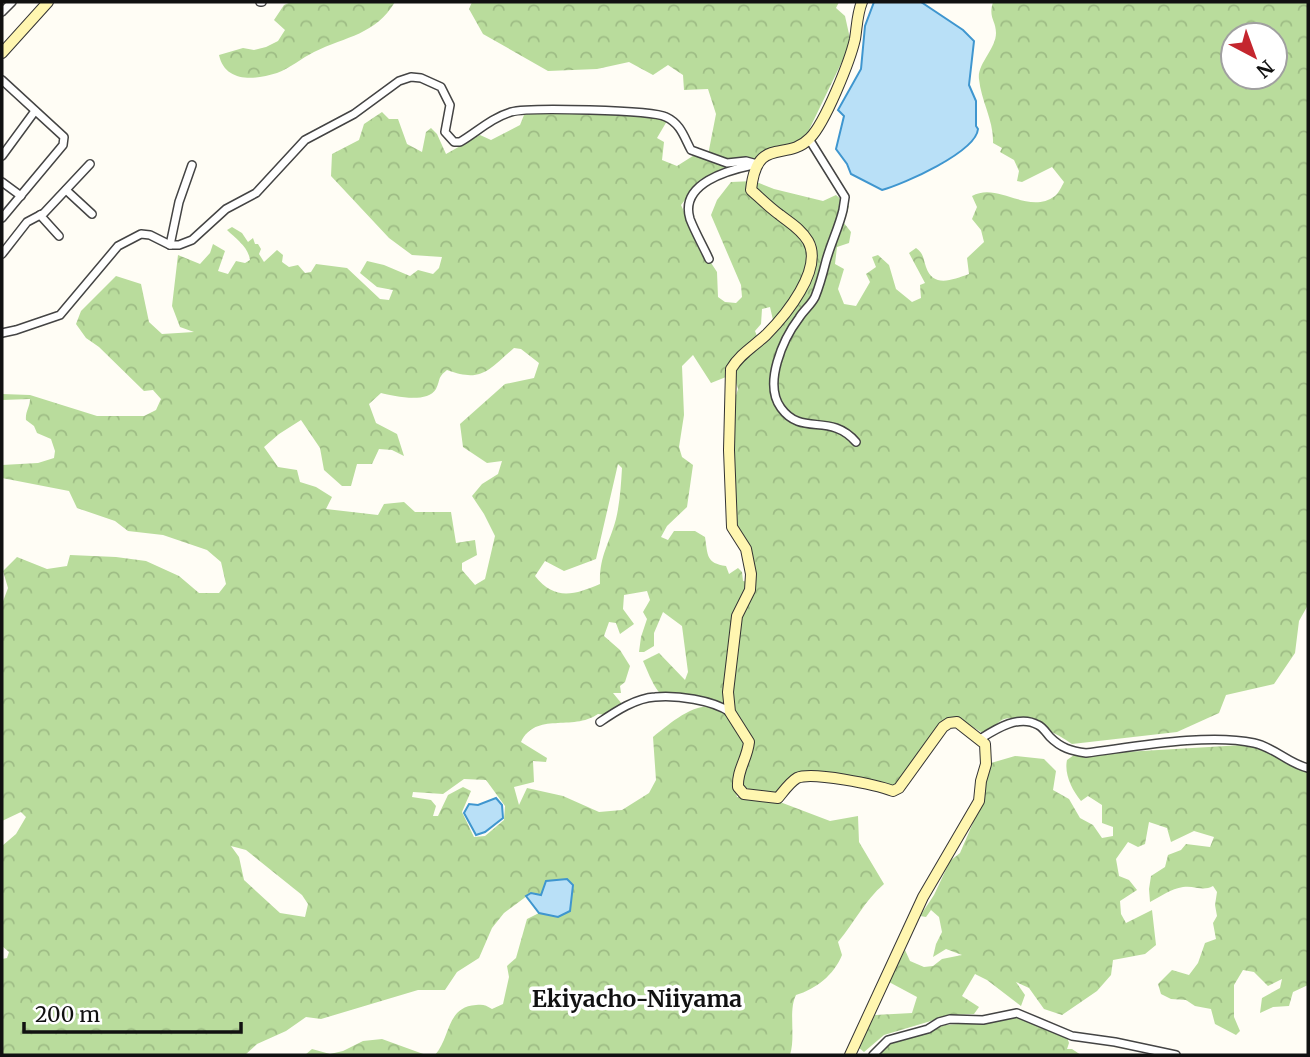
<svg xmlns="http://www.w3.org/2000/svg" width="1310" height="1057" viewBox="0 0 1310 1057" font-family="Merriweather,serif">
<style>
.forest{fill:url(#forest-crowns);fill-rule:evenodd}
.water{fill:#b9e0f7;stroke:#3f96cf;stroke-width:2}
.lines{fill:none;stroke-linecap:round;stroke-linejoin:round}
.street-casing{stroke:#444;stroke-width:10}
.secondary-casing{stroke:#333;stroke-width:12}
.street{stroke:#fff;stroke-width:7}
.secondary{stroke:#fff6b0;stroke-width:10}
.labels{text-anchor:middle;dominant-baseline:central;stroke-width:7;stroke-linejoin:round;paint-order:stroke}
.quarter-label{font-size:23px;font-weight:bold;fill:#111;stroke:#fff}
</style>
<defs>
<pattern id="forest-crowns" width="20" height="18" patternUnits="userSpaceOnUse" patternTransform="scale(1.75)"><rect width="20" height="18" fill="#b9dc9c"/><path d="M2 6a3 3 0 1 1 6 0M12 15a3 3 0 1 1 6 0" fill="none" stroke="#9ebc85"/></pattern>
</defs>
<rect width="100%" height="100%" fill="#fffdf5"/>
<g class="forest">
<path d="M291 2H395C375 35 347 36 314 52 302 58 290 68 277 73 255 80 225 83 219 55L243 48 254 50 266 47 278 41 285 30 274 20 284 5Z"/>
<polygon points="472,2 839,2 836,8 845,16 851,43 808,132 797,143 771,150 753,159 730,161 708,155 716,114 708,89 684,90 683,75 668,65 653,75 629,62 597,69 548,71 483,34 469,9"/>
<path d="M993 2H1308V605L1299 621 1295 653 1274 684 1226 695 1219 713 1177 732 1072 744C1061 735 1015 712 1002 720 996 723 990 732 986 737L981 732 956 717 942 722 893 790 863 778 808 774 775 796 747 793 740 784 754 742 734 709 731 696 734 637 755 579 734 527 731 475 735 472 730 455 734 402 738 389 733 374 741 360 779 329 782 319 773 320 770 307 762 309 761 324 755 331 758 339 735 355 726 377 711 383 693 355 682 366 684 415 679 447 682 457 693 465 687 507 667 526 661 537 668 540 674 531H695L705 537C708 556 706 563 726 566L729 574 738 568 742 572 743 581 749 582C731 626 723 660 729 708 704 688 678 713 658 691 652 683 647 670 643 661L659 653 685 680 688 672 682 626 663 612 654 633V646L644 652H639L641 637 647 619 643 612 650 600 647 591 624 595 623 609 634 624 620 634 616 623 609 622 604 636 620 650 630 666 625 682 620 686 621 693H613L622 704 615 716 598 714C572 732 536 711 521 742L547 758 546 762 533 761 534 782 514 787 519 805 527 788 563 796 599 812 622 810 649 793 656 780 653 737C671 723 704 692 727 714 734 721 740 733 746 742L734 780 737 797 780 802 830 821 858 816 859 842 884 884C865 900 854 923 838 942L842 955C834 975 816 989 796 995 788 1011 796 1036 790 1055H435C451 1037 446 1007 476 1005 483 1004 486 1005 492 1009L503 1004 509 977 507 966 516 958 527 919 539 913 558 917 543 891 541 895 531 893 504 913 492 928 479 958 457 972 445 990H418L321 1019 306 1017 286 1031 257 1044 245 1055H2V959L7 958 9 952 2 946V846L16 834 26 817 21 812 2 821V604L8 588 3 571 17 557 47 569 67 566 70 555 116 557 146 561 179 576 199 593H219L226 584 221 562 207 550 163 535 128 531 115 521 77 508 69 491 2 478V465L38 463 54 458 55 451 51 439 37 433 34 426 26 420C25 412 30 407 30 399L2 400V394L30 395 97 416H144L156 410 161 399 153 390 144 391 99 347 86 338 76 324 81 311 116 276 141 284 149 322 162 334 194 332 180 327 172 306 178 255 200 264 210 253 213 244 225 251 218 271 228 274 236 261 245 263 250 260C248 246 236 239 227 230L232 227 242 233 248 242 253 238 255 244H258L261 249 259 254 264 262 277 250 283 255 282 262 289 267 298 265 305 273 311 272 316 264 347 268 380 299 389 300 393 290 377 287 360 273 367 261 384 265 410 276 418 270 433 274 439 268 442 257 412 255 389 238 331 176 332 154 359 140 364 124 382 112 389 119H398L407 144 422 152 426 132 431 128 437 134 446 154 480 135 491 140 520 125 524 115 533 111 657 116 667 121 657 138 664 142 662 160 677 166 696 154 745 163 701 179 681 205 698 243 717 272 718 297 725 302 736 303 742 297 741 285 711 215 717 200 731 182 754 181 774 189 823 201 836 195 849 206 844 223 851 232 849 243 837 247 835 264 844 269 838 289 844 304 856 306 870 282 866 274 876 267 872 257 878 255 889 265 896 289 912 302 921 298 920 285 925 283 909 253 916 248C924 254 923 258 926 267 933 288 952 280 969 274L967 258 984 242 981 230 972 219 977 207 972 196C998 181 1028 216 1055 196 1058 194 1062 186 1064 182L1052 167 1022 182 1017 181 1019 171 1014 160 1000 152 1002 148 993 143C994 121 981 101 979 79 977 64 996 49 996 33 996 20 988 18 993 2ZM1233 35H1275V77H1233ZM514 348 521 349 539 363 534 378 505 384 460 424 463 447 487 463 502 461 498 474 482 484 472 496 484 514 495 536 485 579 475 585 462 570V563L477 555 475 540 456 543 451 512H415L404 502 384 504 378 515 326 509 332 497 316 487 300 482 297 470 278 467 264 447 279 434 301 420 320 448 324 470 342 486H351L357 464H372L379 449 392 450 404 456 397 434 376 423 369 404 381 393C394 396 427 404 436 389 441 379 437 378 447 370 482 383 488 370 514 348ZM618 464 622 468C621 485 620 502 616 519 609 545 599 556 600 584 574 595 555 601 535 576L545 561 564 571 596 559ZM464 779 486 780 505 806 504 820 485 836 474 837 462 812 471 791 463 787 448 795 438 816H433L436 806 431 800 412 797 413 792 443 794ZM231 846 246 850 302 895 308 904 305 917 280 913 244 880 239 857Z"/>
<path d="M1243 745 1263 748 1308 770V985L1293 992 1289 1006 1273 1007 1260 1013 1262 998 1280 988 1282 979 1268 986 1254 972 1243 970 1234 985V1017L1240 1031 1236 1035 1215 1024 1211 1009 1195 1006 1186 1000 1171 999 1161 994 1158 984 1172 970 1189 975 1198 963 1205 943 1216 939 1213 923 1217 916 1215 905 1217 892 1213 886C1202 892 1195 885 1183 887 1171 889 1161 896 1150 902L1149 889 1151 876 1165 867 1168 855 1181 850 1186 844 1210 847 1214 837 1194 831 1171 842 1167 828 1149 822 1145 844 1138 847 1128 842 1116 859 1119 876 1129 880 1137 890 1120 901 1121 914 1126 923 1152 910 1156 945 1145 954 1113 960 1111 975 1097 991 1062 1015 1044 1009 1029 988 1016 982 1025 995 1021 1006 987 980 975 974 962 996 979 1007 974 1014 951 1015 884 1035 864 1052 858 1047 875 1015 912 1013 917 997 889 982 905 950 910 961 924 967 933 966 942 959 962 955 946 949 933 957 936 944 942 932 939 917 931 910 926 917 920 916 934 895 950 861 960 853 982 802 983 779 991 763 1015 756 1044 759 1056 771 1053 790 1069 799 1080 818 1093 825 1102 838 1113 836V827L1102 823V805L1088 796 1081 801C1072 790 1064 774 1067 760L1074 755Z"/>
<polygon points="1012,1015 1067,1037 1069,1043 1067,1049 1072,1049 1081,1055 876,1055 894,1039 920,1034 945,1025 984,1022"/>
<polygon points="382,1039 426,1055 305,1055 312,1049 330,1054 343,1051 363,1041"/>
</g>
<g class="water">
<path d="M874 2H921L963 30 974 41 969 85 976 101V126L978 129C976 152 904 184 882 190L851 174 847 164 836 149 844 116 838 110 861 69 865 26Z"/>
<polygon points="496,798 502,805 503,818 485,832 476,835 464,813 469,804 478,805"/>
<polygon points="567,879 573,885 570,911 558,917 539,913 526,896 531,893 541,895 546,881"/>
</g>
<g class="lines">
<g class="street-casing">
<g id="street">
<polyline points="260,2 262,2"/>
<polyline points="2,12 12,2"/>
<polyline points="2,80 64,137 63,145 2,218"/>
<path d="M809 139 845 197 843 210C839 227 831 243 826 261 823 273 820 285 815 297 811 305 804 310 799 318 783 339 763 384 781 408 802 437 830 412 856 442"/>
<polyline points="2,156 35,111"/>
<polyline points="2,182 21,196"/>
<polyline points="66,190 92,214"/>
<polyline points="40,215 59,236"/>
<polyline points="170,245 179,202 192,165"/>
<polyline points="2,254 27,222 44,213 90,164"/>
<path d="M709 259C703 246 695 232 690 219 679 183 729 170 753 165"/>
<path d="M2 333 16 330 60 315 118 246 141 234 150 235 170 245H179L192 240 226 209 256 193 305 140 354 114 399 81 411 77 421 78 441 87 450 105 445 132 454 142H460C477 132 491 118 511 112 528 107 652 110 666 117 681 124 684 137 691 150L727 163 746 161 757 164"/>
<path d="M600 722C616 711 636 698 655 697 677 695 712 700 730 712"/>
<path d="M980 739C996 729 1019 714 1038 725 1043 727 1047 734 1050 737 1061 748 1071 751 1086 753 1134 747 1207 733 1254 743 1274 747 1289 764 1308 768"/>
<polyline points="873,1055 888,1040 928,1029 939,1022 950,1019 983,1020 1017,1013 1072,1036 1115,1042 1176,1055"/>
</g>
</g>
<g class="secondary-casing">
<g id="secondary">
<polyline points="2,53 48,2"/>
<path d="M850 1055 923 897 979 801 981 781 986 764 985 744 957 722 949 723 943 727 899 788 893 791C877 785 812 771 797 778 790 782 783 792 778 798L744 794 738 787C737 769 747 760 749 742L730 712 728 692 737 616 750 590 751 574 746 549 732 527 729 450 731 369C740 354 753 347 766 335 785 316 824 269 808 241 801 229 790 223 780 215 770 208 760 198 751 190 757 134 786 163 810 138 825 123 850 61 855 39 857 27 857 14 862 2"/>
</g>
</g>
<use href="#street" class="street"/>
<use href="#secondary" class="secondary"/>
</g>
<g class="labels">
<g class="quarter-label">
<text x="637" y="998">Ekiyacho-Niiyama</text>
</g>
</g>
<rect width="1310" height="1057" fill="none" stroke="#111111" stroke-width="7"/>
<g transform="translate(1254 56) rotate(139)"><circle r="33" fill="#ffffff" stroke="#a0a0a0" stroke-width="2"/>
<path d="M0-5L12 26L0 18L-12 26Z" fill="#c4262e"/>
<text y="-10" font-size="19" font-weight="bold" text-anchor="middle" fill="#111111">N</text>
</g>
<path d="M24 1022v10h217v-10" fill="none" stroke="#111111" stroke-width="3.5"/>
<text x="35" y="1022" font-size="21" fill="#111111" stroke="#ffffff" stroke-width="5" paint-order="stroke">200 m</text>
</svg>
